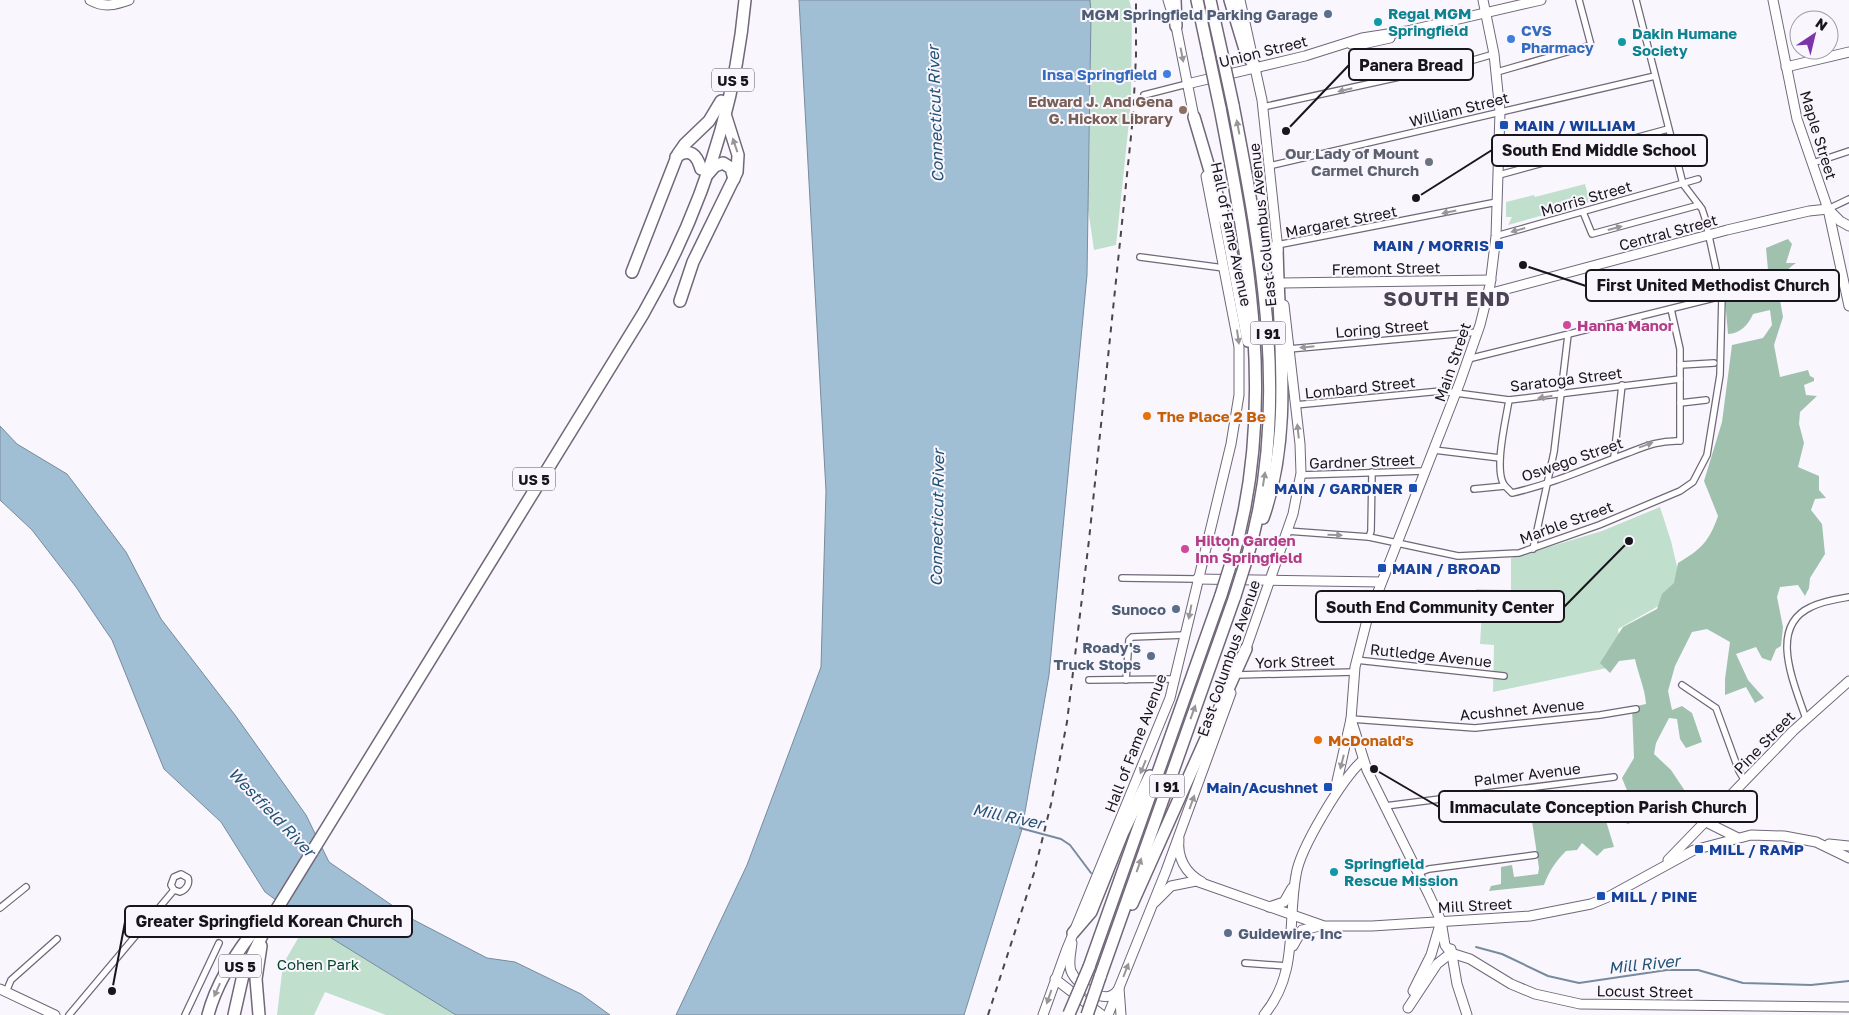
<svg xmlns="http://www.w3.org/2000/svg" width="1849" height="1015" viewBox="0 0 1849 1015" font-family="'Golos Text',sans-serif">
<style>
.green{fill:#c1dfcd}
.forest{fill:#9fc1ad}
.water{fill:#a0bed4;stroke:#788b9d}
.lines{fill:none;stroke-linecap:round;stroke-linejoin:round}
.stream{stroke:#788b9d;stroke-width:2}
.street-casing{stroke:#706779;stroke-width:8}
.secondary-casing{stroke:#706779;stroke-width:11}
.primary-casing{stroke:#706779;stroke-width:11}
.highway-casing{stroke:#706779;stroke-width:14}
.street{stroke:#fff;stroke-width:5.5}
.secondary{stroke:#fff;stroke-width:9}
.primary{stroke:#fff;stroke-width:9}
.highway{stroke:#fff;stroke-width:11}
.rail{stroke:#4a464d;stroke-width:2;stroke-dasharray:6 6;stroke-linecap:butt}
.highway-bridge-casing{stroke:#706779;stroke-width:14;stroke-linecap:butt}
.highway-bridge{stroke:#fff;stroke-width:11}
.oneway{fill:#989699}
.service-dot{fill:#5c6f8a;stroke:#faf6fe;stroke-width:2}
.culture-dot{fill:#0f9aa8;stroke:#faf6fe;stroke-width:2}
.shop-dot{fill:#3f7fe0;stroke:#faf6fe;stroke-width:2}
.education-dot{fill:#8d6e63;stroke:#faf6fe;stroke-width:2}
.transit-dot{fill:#1a4fb4;stroke:#faf6fe;stroke-width:2}
.worship-dot{fill:#6b7280;stroke:#faf6fe;stroke-width:2}
.hotel-dot{fill:#d1479c;stroke:#faf6fe;stroke-width:2}
.food-dot{fill:#e8710a;stroke:#faf6fe;stroke-width:2}
.labels{text-anchor:middle;dominant-baseline:central;stroke-width:4;stroke-linejoin:round;paint-order:stroke}
.shield{fill:#faf6fe;stroke:#5c5860;stroke-width:1}
.shield-label{font-size:14px;font-weight:bold;fill:#19151c}
.culture-label{font-size:15px;font-weight:bold;fill:#0d838f;stroke:#faf6fe;text-anchor:start}
.service-label{font-size:15px;font-weight:bold;fill:#4e5e75;stroke:#faf6fe;text-anchor:end}
.shop-label{font-size:15px;font-weight:bold;fill:#366cbe;stroke:#faf6fe;text-anchor:start}
.street-label{font-size:15px;fill:#19151c;stroke:#faf6fe}
.education-label{font-size:15px;font-weight:bold;fill:#785e54;stroke:#faf6fe;text-anchor:end}
.transit-label{font-size:15px;font-weight:bold;fill:#164399;stroke:#faf6fe;text-anchor:start}
.worship-label{font-size:15px;font-weight:bold;fill:#5b616d;stroke:#faf6fe;text-anchor:end}
.hotel-label{font-size:15px;font-weight:bold;fill:#b23c85;stroke:#faf6fe;text-anchor:start}
.food-label{font-size:15px;font-weight:bold;fill:#c56008;stroke:#faf6fe;text-anchor:start}
.park-label{font-size:15px;fill:#07462b;stroke:#faf6fe}
.water-label{font-size:16px;font-style:italic;fill:#235374;stroke:#faf6fe}
.district-label{font-size:20px;font-weight:bold;letter-spacing:1px;fill:#4c4354;stroke:#faf6fe}
.leader{fill:none;stroke:#19151c;stroke-width:2}
.callout-dot{fill:#19151c;stroke:#faf6fe;stroke-width:2}
.callout{fill:#faf6fe;stroke:#19151c;stroke-width:2}
.callout-label{font-size:16px;text-anchor:middle;font-weight:bold;fill:#19151c}
</style>
<rect width="100%" height="100%" fill="#faf6fe"/>
<g class="green">
<polygon points="1090,0 1129,0 1132,10 1131,103 1116,245 1094,250 1088,209 1091,77"/>
<polygon points="1585,184 1590,202 1508,225 1512,217 1506,217 1506,202 1534,195 1535,197"/>
<polygon points="1660,507 1671,541 1683,592 1618,629 1621,651 1607,668 1493,692 1494,645 1480,644 1482,610 1475,610 1476,589 1511,590 1511,558 1602,531"/>
<polygon points="307,923 456,1015 386,1015 325,992 314,1015 277,1015 283,964"/>
</g>
<path class="forest" d="M1788 239 1792 244 1786 263H1796C1786 270 1782 275 1781 287L1773 289 1775 301 1780 300 1783 317 1774 345 1780 377 1808 370 1810 376 1814 378V381L1804 385 1806 395 1817 396 1800 412 1799 424 1804 443 1798 467 1819 476V490L1826 498 1815 499 1811 510 1822 524 1825 554 1810 578 1809 588 1805 596 1798 585 1780 587 1777 597 1783 627 1781 646 1776 649 1771 661 1762 658 1756 647 1736 654 1748 680 1764 698 1755 703 1746 687 1725 695V679L1730 642 1707 629 1692 632 1675 666 1668 691 1672 710 1682 706 1692 713 1702 742 1686 748 1680 739 1677 719 1669 718 1656 743 1654 754 1671 770 1689 797 1669 813 1653 793 1645 802 1635 822 1627 824 1621 814 1606 821 1614 847 1604 849 1597 856 1582 843 1577 850 1566 851C1556 861 1549 871 1544 885L1489 891 1491 886 1501 884V867L1512 865 1514 877 1538 874 1539 868 1532 821 1579 813 1585 819 1630 798 1622 778 1634 758 1632 707 1646 704C1645 688 1638 674 1635 659L1619 661 1610 673 1600 663 1623 627 1657 609 1662 594 1674 583 1678 563C1701 549 1709 542 1718 516L1704 481 1722 422 1732 345 1763 338 1772 325 1770 310 1753 314C1749 324 1740 334 1728 334L1723 276 1768 270 1766 248Z"/>
<g class="water">
<polygon points="799,0 1090,0 1091,14 1087,275 1049,675 1022,829 964,1015 676,1015 747,865 821,667 826,491"/>
<polygon points="0,426 17,444 67,474 126,552 161,619 235,715 306,815 329,862 412,919 487,958 515,962 581,994 610,1015 456,1015 307,923 265,892 221,822 164,769 112,640 76,587 32,530 0,500"/>
</g>
<g class="lines">
<g class="stream">
<polyline points="1020,828 1061,839 1070,845 1091,873"/>
<polyline points="1476,947 1502,954 1548,976 1579,983 1667,970 1698,970 1743,983 1811,985 1849,981"/>
</g>
<g class="street-casing">
<g id="street">
<polyline points="1497,72 1591,45 1579,0"/>
<polyline points="1144,95 1187,84"/>
<polyline points="1263,107 1463,63 1494,54"/>
<polyline points="1813,163 1849,151"/>
<polyline points="1269,166 1655,76"/>
<polyline points="1499,175 1668,129"/>
<polyline points="1828,209 1849,199"/>
<polyline points="1583,212 1592,234 1699,205"/>
<polyline points="1496,236 1698,179"/>
<polyline points="1277,245 1497,202"/>
<polyline points="1140,257 1224,268"/>
<polyline points="1289,349 1478,332"/>
<polyline points="1468,359 1722,296"/>
<polyline points="1680,365 1714,363"/>
<polyline points="1680,403 1706,400"/>
<polyline points="1295,405 1441,391 1509,400 1680,379"/>
<polyline points="1434,450 1500,458"/>
<polyline points="1614,457 1622,385"/>
<polyline points="1300,475 1425,471"/>
<path d="M1505 486C1493 472 1506 419 1509 400"/>
<path d="M1474 489 1505 486 1512 493C1552 484 1590 467 1628 453 1646 446 1660 440 1680 441V349L1671 309"/>
<polyline points="1287,531 1369,537 1458,556 1519,553 1599,525 1680,491 1693,482 1707,455 1720,375 1722,296 1705,218 1702,209 1683,184 1636,0"/>
<polyline points="1369,537 1371,531 1372,472"/>
<polyline points="1533,549 1554,452 1568,335"/>
<polyline points="1122,578 1197,579"/>
<polyline points="1374,602 1406,612 1481,616 1488,611"/>
<polyline points="1356,660 1504,676"/>
<polyline points="1237,675 1354,672"/>
<polyline points="1089,680 1175,679"/>
<polyline points="1126,680 1129,640 1132,637 1185,635"/>
<polyline points="1682,685 1716,708 1739,771 1745,781"/>
<polyline points="1351,719 1475,728 1600,715 1636,709"/>
<path d="M1806 719C1795 685 1767 627 1811 607 1823 601 1837 599 1849 597"/>
<polyline points="1385,806 1614,777"/>
<polyline points="1418,873 1429,869 1535,855"/>
<polyline points="0,908 26,887"/>
<polyline points="1245,963 1287,966"/>
<polyline points="6,992 11,980 57,939"/>
<path d="M69 1015 174 890 171 885 174 877 181 874 188 878C190 884 186 890 180 892L174 890"/>
<polyline points="185,1015 219,943"/>
</g>
</g>
<g class="secondary-casing">
<g id="secondary">
<path d="M90 0C104 8 115 5 129 0"/>
<polyline points="1773,0 1797,119 1828,209 1849,306"/>
<polyline points="1351,44 1363,44 1390,38"/>
<polyline points="1786,67 1849,52"/>
<polyline points="1187,84 1305,56 1362,38 1407,31 1541,0"/>
<polyline points="1830,211 1840,221 1849,226"/>
<polyline points="1282,283 1491,280"/>
<polyline points="1488,294 1727,230 1809,211 1828,209"/>
<polyline points="1197,579 1381,582"/>
<polyline points="1335,790 1351,719"/>
<polyline points="1706,822 1736,837"/>
<path d="M1179 839C1177 857 1185 873 1202 882"/>
<polyline points="1829,844 1849,846"/>
<polyline points="1668,860 1793,731 1849,681"/>
<polyline points="1155,902 1171,886 1196,881 1324,926 1372,926 1530,916 1591,904 1608,897 1694,850 1751,835 1784,836 1816,842 1849,858"/>
<polyline points="1269,907 1284,902 1292,888"/>
<polyline points="1293,946 1302,930 1320,926"/>
<polyline points="1055,979 1102,1015"/>
<polyline points="1119,988 1121,1015"/>
<polyline points="0,989 55,1015"/>
<polyline points="1413,991 1431,955 1441,921"/>
<polyline points="1408,1008 1437,964 1451,953 1470,959 1511,984 1535,994 1580,1004 1849,1007"/>
<path d="M1264 1015C1299 973 1287 924 1296 875 1300 848 1342 779 1363 760"/>
</g>
</g>
<g class="primary-casing">
<g id="primary">
<polyline points="1168,0 1176,26 1195,122"/>
<polyline points="1240,0 1262,100 1278,250"/>
<polyline points="1244,654 1293,514 1301,473 1300,444 1284,305"/>
<path d="M1072 943C1071 952 1068 963 1071 971 1077 985 1105 1007 1117 991"/>
<polyline points="1451,949 1457,984 1467,1015"/>
<polyline points="1451,953 1445,945 1441,921 1429,895 1367,770 1351,719 1355,667 1367,620 1460,382 1480,325 1490,285 1496,236 1500,112 1494,54 1483,0"/>
<polyline points="1043,1015 1066,951 1170,698 1231,444 1239,395 1239,347 1206,176"/>
<polyline points="1108,1015 1166,871 1231,693"/>
</g>
</g>
<g class="highway-casing">
<g id="highway">
<polyline points="1175,0 1176,26"/>
<polyline points="1197,0 1209,56"/>
<polyline points="1210,0 1222,54"/>
<polyline points="1230,0 1246,53 1256,68"/>
<path d="M1233 105C1262 255 1292 412 1246 561"/>
<path d="M1220 108C1249 257 1277 411 1232 560"/>
<polyline points="1194,117 1226,225 1248,341"/>
<path d="M676 157C690 147 697 155 701 169"/>
<polyline points="708,174 715,166 723,163 731,168 734,179"/>
<polyline points="632,272 678,154 685,144 709,121 721,101"/>
<polyline points="680,301 693,262 737,172 738,155 726,117"/>
<path d="M1263 518C1294 430 1278 336 1277 245"/>
<polyline points="1132,904 1246,649"/>
<polyline points="1073,933 1091,912 1123,832 1150,776"/>
<polyline points="1089,967 1221,595"/>
<polyline points="1100,977 1235,596"/>
<path d="M208 1015C217 980 239 948 262 920"/>
<path d="M234 1015 243 975 267 925 643 314C698 218 735 111 745 0"/>
<polyline points="259,1015 256,979 261,946"/>
</g>
</g>
<use href="#street" class="street"/>
<use href="#secondary" class="secondary"/>
<use href="#primary" class="primary"/>
<use href="#highway" class="highway"/>
<polyline class="rail" points="988,1015 1034,873 1051,804 1067,722 1089,540 1133,117 1136,56 1136,0"/>
<g class="highway-bridge-casing">
<g id="highway-bridge">
<polyline points="1222,54 1233,105"/>
<polyline points="1209,56 1220,108"/>
<polyline points="1221,595 1232,560"/>
<polyline points="1235,596 1246,561"/>
<polyline points="1069,1014 1089,967"/>
<polyline points="1087,1015 1100,977"/>
</g>
</g>
<use href="#highway-bridge" class="highway-bridge"/>
</g>
<defs><path id="oneway-solid" d="M-6-.8H1V-3.2L6.5 0L1 3.2V.8H-6Z" transform="scale(1.25)"/></defs>
<g class="oneway">
<use href="#oneway-solid" transform="translate(1182 55) rotate(79)"/>
<use href="#oneway-solid" transform="translate(1345 90) rotate(167)"/>
<use href="#oneway-solid" transform="translate(1238 127) rotate(-101)"/>
<use href="#oneway-solid" transform="translate(735 145) rotate(-109)"/>
<use href="#oneway-solid" transform="translate(1449 212) rotate(168)"/>
<use href="#oneway-solid" transform="translate(1615 228) rotate(-15)"/>
<use href="#oneway-solid" transform="translate(1518 230) rotate(164)"/>
<use href="#oneway-solid" transform="translate(1238 337) rotate(82)"/>
<use href="#oneway-solid" transform="translate(1307 347) rotate(174)"/>
<use href="#oneway-solid" transform="translate(1545 397) rotate(171)"/>
<use href="#oneway-solid" transform="translate(1298 431) rotate(-96)"/>
<use href="#oneway-solid" transform="translate(1646 445) rotate(-20)"/>
<use href="#oneway-solid" transform="translate(1264 479) rotate(-81)"/>
<use href="#oneway-solid" transform="translate(1335 535) rotate(2)"/>
<use href="#oneway-solid" transform="translate(1190 612) rotate(101)"/>
<use href="#oneway-solid" transform="translate(1193 712) rotate(-70)"/>
<use href="#oneway-solid" transform="translate(1342 762) rotate(104)"/>
<use href="#oneway-solid" transform="translate(1143 767) rotate(112)"/>
<use href="#oneway-solid" transform="translate(1192 802) rotate(-70)"/>
<use href="#oneway-solid" transform="translate(1139 865) rotate(-71)"/>
<use href="#oneway-solid" transform="translate(1126 970) rotate(-69)"/>
<use href="#oneway-solid" transform="translate(217 990) rotate(114)"/>
<use href="#oneway-solid" transform="translate(1049 997) rotate(109)"/>
</g>
<g class="service-dot">
<circle cx="1328" cy="14" r="5"/>
<circle cx="1176" cy="609" r="5"/>
<circle cx="1151" cy="656" r="5"/>
<circle cx="1228" cy="933" r="5"/>
</g>
<g class="culture-dot">
<circle cx="1378" cy="22" r="5"/>
<circle cx="1622" cy="42" r="5"/>
<circle cx="1334" cy="872" r="5"/>
</g>
<g class="shop-dot">
<circle cx="1511" cy="39" r="5"/>
<circle cx="1167" cy="74" r="5"/>
</g>
<circle class="education-dot" cx="1183" cy="110" r="5"/>
<g class="transit-dot">
<rect x="1499" y="120" width="10" height="10" rx="2.5"/>
<rect x="1494" y="240" width="10" height="10" rx="2.5"/>
<rect x="1408" y="483" width="10" height="10" rx="2.5"/>
<rect x="1377" y="563" width="10" height="10" rx="2.5"/>
<rect x="1323" y="782" width="10" height="10" rx="2.5"/>
<rect x="1694" y="844" width="10" height="10" rx="2.5"/>
<rect x="1596" y="891" width="10" height="10" rx="2.5"/>
</g>
<circle class="worship-dot" cx="1429" cy="162" r="5"/>
<g class="hotel-dot">
<circle cx="1567" cy="325" r="5"/>
<circle cx="1185" cy="549" r="5"/>
</g>
<g class="food-dot">
<circle cx="1147" cy="416" r="5"/>
<circle cx="1318" cy="740" r="5"/>
</g>
<g class="labels">
<g class="shield">
<rect x="712" y="68.5" width="42" height="23" rx="4"/>
<rect x="1250.5" y="321.5" width="35" height="23" rx="4"/>
<rect x="513" y="467.5" width="42" height="23" rx="4"/>
<rect x="1149.5" y="774.5" width="35" height="23" rx="4"/>
<rect x="219" y="954.5" width="42" height="23" rx="4"/>
</g>
<g class="shield-label">
<text x="733" y="80">US 5</text>
<text x="1268" y="333">I 91</text>
<text x="534" y="479">US 5</text>
<text x="1167" y="786">I 91</text>
<text x="240" y="966">US 5</text>
</g>
<g class="culture-label">
<text x="1388" y="13">Regal MGM<tspan x="1388" dy="17">Springfield</tspan></text>
<text x="1632" y="33">Dakin Humane<tspan x="1632" dy="17">Society</tspan></text>
<text x="1344" y="863">Springfield<tspan x="1344" dy="17">Rescue Mission</tspan></text>
</g>
<g class="service-label">
<text x="1318" y="14">MGM Springfield Parking Garage</text>
<text x="1166" y="609">Sunoco</text>
<text x="1141" y="647">Roady's<tspan x="1141" dy="17">Truck Stops</tspan></text>
<text x="1238" y="933" text-anchor="start">Guidewire, Inc</text>
</g>
<g class="shop-label">
<text x="1521" y="30">CVS<tspan x="1521" dy="17">Pharmacy</tspan></text>
<text x="1157" y="74" text-anchor="end">Insa Springfield</text>
</g>
<g class="street-label">
<text transform="translate(1263 51) rotate(-14)">Union Street</text>
<text transform="translate(1459 109) rotate(-14)">William Street</text>
<text transform="translate(1819 135) rotate(73)">Maple Street</text>
<text transform="translate(1586 198) rotate(-16)">Morris Street</text>
<text transform="translate(1341 221) rotate(-11)">Margaret Street</text>
<text transform="translate(1262 225) rotate(-96)">East Columbus Avenue</text>
<text transform="translate(1668 232) rotate(-15)">Central Street</text>
<text transform="translate(1232 234) rotate(78)">Hall of Fame Avenue</text>
<text transform="translate(1386 268) rotate(-1)">Fremont Street</text>
<text transform="translate(1382 328) rotate(-5)">Loring Street</text>
<text transform="translate(1452 362) rotate(-71)">Main Street</text>
<text transform="translate(1566 379) rotate(-7)">Saratoga Street</text>
<text transform="translate(1360 387) rotate(-6)">Lombard Street</text>
<text transform="translate(1572 459) rotate(-19)">Oswego Street</text>
<text transform="translate(1362 461) rotate(-2)">Gardner Street</text>
<text transform="translate(1566 522) rotate(-20)">Marble Street</text>
<text transform="translate(1431 655) rotate(6)">Rutledge Avenue</text>
<text transform="translate(1228 658) rotate(-71)">East Columbus Avenue</text>
<text transform="translate(1295 661) rotate(-2)">York Street</text>
<text transform="translate(1522 709) rotate(-5)">Acushnet Avenue</text>
<text transform="translate(1764 742) rotate(-46)">Pine Street</text>
<text transform="translate(1135 743) rotate(-69)">Hall of Fame Avenue</text>
<text transform="translate(1527 774) rotate(-7)">Palmer Avenue</text>
<text transform="translate(1475 905) rotate(-3)">Mill Street</text>
<text transform="translate(1645 991) rotate(1)">Locust Street</text>
</g>
<g class="education-label">
<text x="1173" y="101">Edward J. And Gena<tspan x="1173" dy="17">G. Hickox Library</tspan></text>
</g>
<g class="transit-label">
<text x="1514" y="125">MAIN / WILLIAM</text>
<text x="1489" y="245" text-anchor="end">MAIN / MORRIS</text>
<text x="1403" y="488" text-anchor="end">MAIN / GARDNER</text>
<text x="1392" y="568">MAIN / BROAD</text>
<text x="1318" y="787" text-anchor="end">Main/Acushnet</text>
<text x="1709" y="849">MILL / RAMP</text>
<text x="1611" y="896">MILL / PINE</text>
</g>
<g class="worship-label">
<text x="1419" y="153">Our Lady of Mount<tspan x="1419" dy="17">Carmel Church</tspan></text>
</g>
<g class="hotel-label">
<text x="1577" y="325">Hanna Manor</text>
<text x="1195" y="540">Hilton Garden<tspan x="1195" dy="17">Inn Springfield</tspan></text>
</g>
<g class="food-label">
<text x="1157" y="416">The Place 2 Be</text>
<text x="1328" y="740">McDonald's</text>
</g>
<g class="park-label">
<text x="318" y="964">Cohen Park</text>
</g>
<g class="water-label">
<text transform="translate(935 114) rotate(-92)">Connecticut River</text>
<text transform="translate(937 518) rotate(-89)">Connecticut River</text>
<text transform="translate(272 812) rotate(46)">Westfield River</text>
<text transform="translate(1008 816) rotate(12)">Mill River</text>
<text transform="translate(1644 964) rotate(-6)">Mill River</text>
</g>
<g class="district-label">
<text x="1447" y="298">SOUTH END</text>
</g>
</g>
<path class="leader" d="M1286 131L1349 65M1416 198L1492 150M1523 265L1586 286M1629 541L1564 607M1374 769L1439 807M112 991L125 922"/>
<g class="callout-dot">
<circle cx="1286" cy="131" r="5"/>
<circle cx="1416" cy="198" r="5"/>
<circle cx="1523" cy="265" r="5"/>
<circle cx="1629" cy="541" r="5"/>
<circle cx="1374" cy="769" r="5"/>
<circle cx="112" cy="991" r="5"/>
</g>
<g class="callout">
<rect x="1349" y="49" width="124" height="31" rx="5"/>
<rect x="1492" y="135" width="215" height="31" rx="5"/>
<rect x="1586" y="270" width="253" height="31" rx="5"/>
<rect x="1316" y="591" width="248" height="31" rx="5"/>
<rect x="1439" y="791" width="318" height="31" rx="5"/>
<rect x="125" y="906" width="287" height="31" rx="5"/>
</g>
<g class="callout-label">
<text x="1411" y="71">Panera Bread</text>
<text x="1599" y="156">South End Middle School</text>
<text x="1713" y="291">First United Methodist Church</text>
<text x="1440" y="613">South End Community Center</text>
<text x="1598" y="813">Immaculate Conception Parish Church</text>
<text x="269" y="927">Greater Springfield Korean Church</text>
</g>
<g transform="translate(1814 35) rotate(35)"><circle r="24" fill="#faf6fe" stroke="#a09ca4"/>
<path d="M0-4L9 19L0 12L-9 19Z" fill="#7b35a8"/>
<text y="-8" font-size="14" font-weight="bold" text-anchor="middle" fill="#19151c">N</text>
</g>
</svg>
